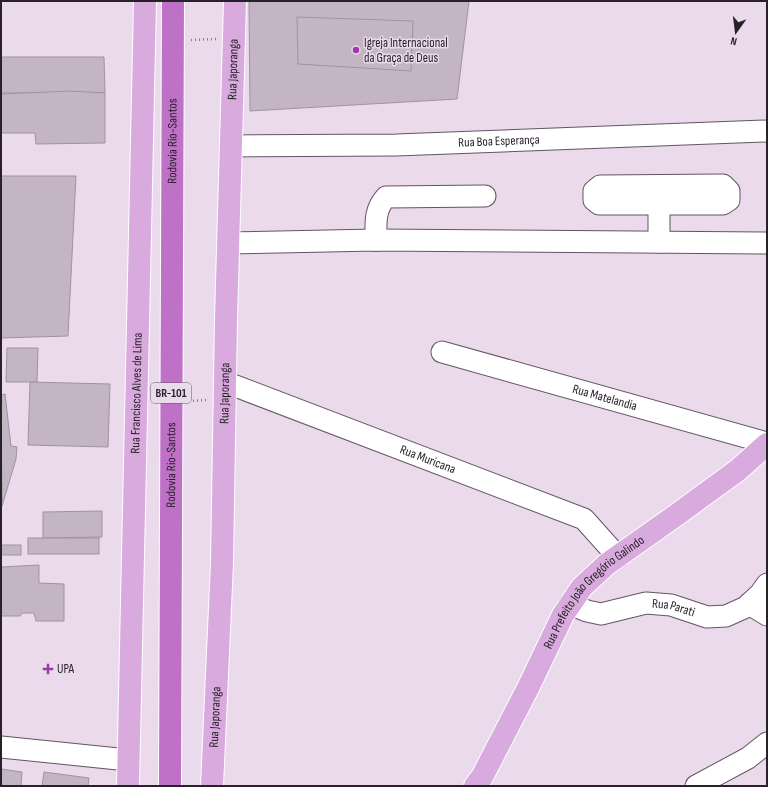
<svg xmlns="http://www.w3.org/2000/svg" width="768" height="787" viewBox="0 0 768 787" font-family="'Sofia Sans Condensed',sans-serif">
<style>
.building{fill:#c4b5c5;stroke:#a192a2}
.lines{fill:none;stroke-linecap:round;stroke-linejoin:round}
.minor-casing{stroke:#625563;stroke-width:23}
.major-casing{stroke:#fff;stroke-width:24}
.highway-casing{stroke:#fff;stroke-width:24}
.path{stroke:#877d89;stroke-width:2.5;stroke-dasharray:1 3;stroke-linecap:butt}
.minor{stroke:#fff;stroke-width:21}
.major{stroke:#d9aadd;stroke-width:22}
.highway{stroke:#bf71c7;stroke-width:22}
.poi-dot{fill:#9a3ca5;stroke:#eadaec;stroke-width:1.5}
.labels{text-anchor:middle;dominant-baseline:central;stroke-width:3;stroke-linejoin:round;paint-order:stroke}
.shield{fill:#eadaec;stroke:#625963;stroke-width:1}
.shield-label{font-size:12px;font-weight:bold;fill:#272228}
.poi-label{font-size:13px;fill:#272228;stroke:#eadaec;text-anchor:start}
.street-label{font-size:13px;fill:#272228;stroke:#eadaec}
</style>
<rect width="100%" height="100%" fill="#eadaec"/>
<g class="building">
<polygon points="249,1 469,1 457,99 250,111"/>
<polygon points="297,17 413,21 411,71 298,64"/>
<polygon points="1,57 104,57 105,93 1,93"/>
<polygon points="70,91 105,93 105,143 36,144 35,133 1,133 1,94"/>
<polygon points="1,176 76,176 68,336 1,338"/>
<polygon points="7,348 38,348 37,382 6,382"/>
<polygon points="30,382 110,384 108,447 28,445"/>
<polygon points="5,394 11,446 17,447 16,459 2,506 1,395"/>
<polygon points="102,511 102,537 43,538 43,512"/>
<rect x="28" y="538" width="71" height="16"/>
<rect x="1" y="545" width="20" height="10"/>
<polygon points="39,565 39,583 64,584 64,621 36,621 34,613 22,613 20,616 1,616 1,567"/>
<polygon points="1,769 22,772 21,786 1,786"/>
<polygon points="44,772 89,778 88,786 42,786"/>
</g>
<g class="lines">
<g class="minor-casing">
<g id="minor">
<path id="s1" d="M231 146 396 145 767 131"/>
<polygon points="723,185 729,191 729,200 723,204 599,204 594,200 594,191 600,186"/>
<polyline points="659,204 659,242"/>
<path d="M376 240C376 224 374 210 386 197L485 196"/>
<polyline points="228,243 376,240 767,243"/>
<path id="s2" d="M442 352 767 443"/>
<path id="s3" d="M225 382 584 519 618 557"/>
<path id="s4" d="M570 604 587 611 601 614 646 603 671 605 707 617 726 616 746 607 760 594 767 584"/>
<polyline points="749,604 767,615"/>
<polyline points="1,747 128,760"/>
<polyline points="696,786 748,758 767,743"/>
</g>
</g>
<g class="major-casing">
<g id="major">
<path id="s5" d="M128 786 145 1"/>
<path id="s6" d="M212 786 222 563 226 319 235 1"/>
<path id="s7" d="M475 786 482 777 528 688 563 615 582 587 607 564 675 516 738 470 767 444"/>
</g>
</g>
<g class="highway-casing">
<g id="highway">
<path id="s8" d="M170 786 173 1"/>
</g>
</g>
<g class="path">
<polyline points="191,40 216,39"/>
<polyline points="189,401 206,400"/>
</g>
<use href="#minor" class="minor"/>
<use href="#major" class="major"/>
<use href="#highway" class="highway"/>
</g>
<g class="poi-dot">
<circle cx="356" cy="50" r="4"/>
<path d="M46 663h4v4h4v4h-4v4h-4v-4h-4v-4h4z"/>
</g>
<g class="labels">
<rect class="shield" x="151" y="383" width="40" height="20" rx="3"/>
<g class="shield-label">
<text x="171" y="393">BR-101</text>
</g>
<g class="poi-label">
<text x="364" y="43">Igreja Internacional<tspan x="364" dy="15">da Graça de Deus</tspan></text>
<text x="57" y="669">UPA</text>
</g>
<g class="street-label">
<text stroke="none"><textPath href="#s6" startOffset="717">Rua Japoranga</textPath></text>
<text stroke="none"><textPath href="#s8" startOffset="645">Rodovia Rio-Santos</textPath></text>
<text stroke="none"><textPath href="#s1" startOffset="268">Rua Boa Esperança</textPath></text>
<text stroke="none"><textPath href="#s5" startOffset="393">Rua Francisco Alves de Lima</textPath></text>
<text stroke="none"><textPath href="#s6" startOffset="393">Rua Japoranga</textPath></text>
<text stroke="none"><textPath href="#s2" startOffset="169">Rua Matelandia</textPath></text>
<text stroke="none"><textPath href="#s3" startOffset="217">Rua Muricana</textPath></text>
<text stroke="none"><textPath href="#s8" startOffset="321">Rodovia Rio-Santos</textPath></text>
<text stroke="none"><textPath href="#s7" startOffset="230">Rua Prefeito João Gregório Galindo</textPath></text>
<text stroke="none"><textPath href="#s4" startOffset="107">Rua Parati</textPath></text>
<text stroke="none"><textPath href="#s6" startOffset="69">Rua Japoranga</textPath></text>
</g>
</g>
<rect width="768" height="787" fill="none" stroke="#272228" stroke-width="4"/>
<g transform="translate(736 32) rotate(194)" stroke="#eadaec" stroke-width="3" paint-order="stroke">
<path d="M0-3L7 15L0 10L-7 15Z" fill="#272228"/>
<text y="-6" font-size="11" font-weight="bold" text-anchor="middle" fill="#272228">N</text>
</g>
</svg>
